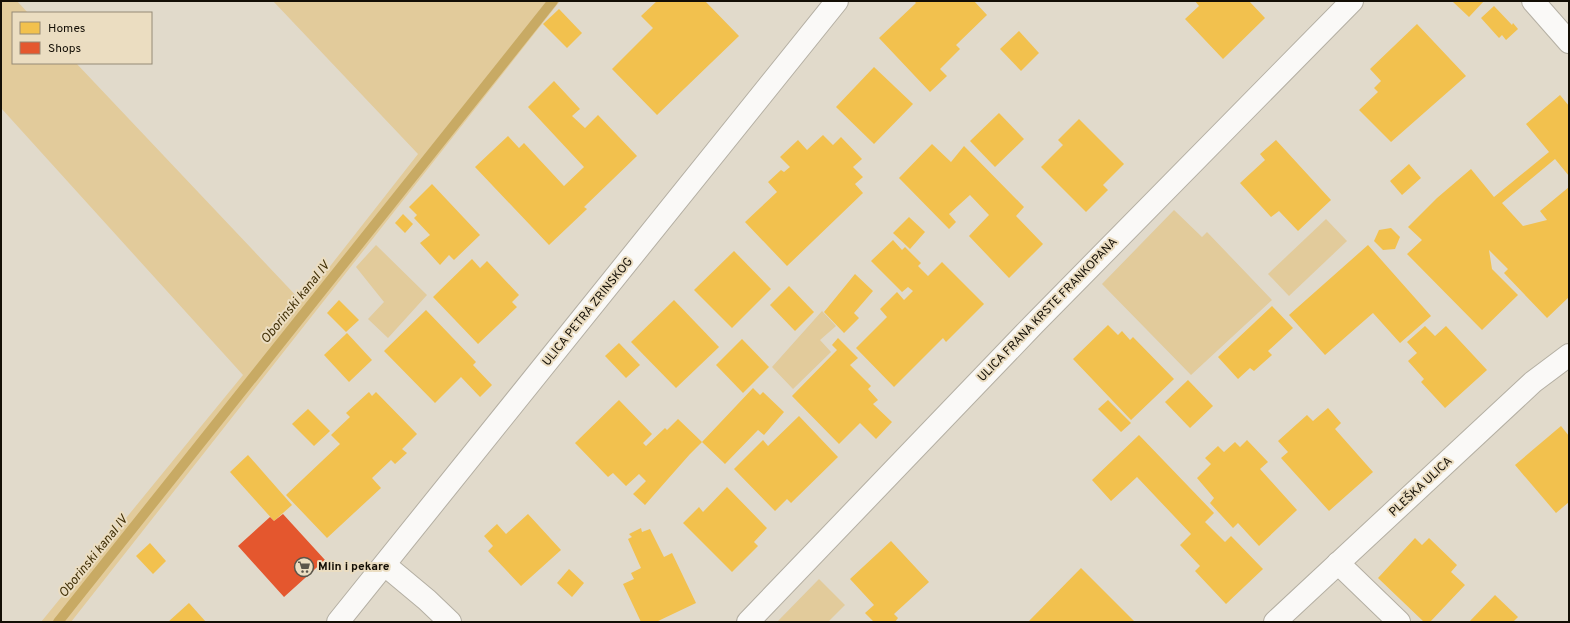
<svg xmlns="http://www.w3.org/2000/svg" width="1570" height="623" viewBox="0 0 1570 623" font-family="Overpass,sans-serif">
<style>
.green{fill:#e2cb9b}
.homes{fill:#f2c14e}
.shops{fill:#e4572e}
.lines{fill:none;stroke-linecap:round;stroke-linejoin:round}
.stream{stroke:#c8aa64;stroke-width:10}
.minor-casing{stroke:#b4afa3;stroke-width:24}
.tertiary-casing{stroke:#b4afa3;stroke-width:24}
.minor{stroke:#faf9f7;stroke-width:22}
.tertiary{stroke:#faf9f7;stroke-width:22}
.labels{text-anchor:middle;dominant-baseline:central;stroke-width:4;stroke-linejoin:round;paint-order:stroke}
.street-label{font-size:12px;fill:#130e05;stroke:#ebddc1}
.poi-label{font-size:12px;font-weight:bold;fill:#130e05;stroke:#ebddc1;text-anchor:start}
.water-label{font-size:13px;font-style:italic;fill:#402f06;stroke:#ebddc1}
</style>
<rect width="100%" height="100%" fill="#e1dacb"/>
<g class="green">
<polygon points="1,1 17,1 28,13 13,13 13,63 76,63 302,302 418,154 273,1 560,1 71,622 41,622 243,375 1,108"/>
<polygon points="1174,210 1202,237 1207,232 1272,300 1191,375 1102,284"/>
<polygon points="1326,219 1347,241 1289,296 1268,274"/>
<polygon points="376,245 427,295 388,338 368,319 384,302 356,267"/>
<polygon points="822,311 836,326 820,340 831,352 793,389 772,367"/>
<polygon points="819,579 845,605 828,622 777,622"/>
</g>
<g class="homes">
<polygon points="657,1 705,1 739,36 657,115 612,69 653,28 641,16"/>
<polygon points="914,1 974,1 987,15 956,45 960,49 940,69 947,76 930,92 879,38 916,3"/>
<polygon points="1195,1 1249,1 1265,18 1223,59 1185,19 1199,6"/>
<polygon points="1452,1 1484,1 1469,17"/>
<polygon points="1494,6 1512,25 1513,23 1518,29 1506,40 1502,35 1499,38 1481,18"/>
<polygon points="559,9 582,33 567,48 543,24"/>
<polygon points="1417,24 1466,76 1391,142 1359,110 1378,92 1374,88 1381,81 1370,69"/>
<polygon points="1019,31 1039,53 1021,71 1000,49"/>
<polygon points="874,67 913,104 874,144 836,107"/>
<polygon points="554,81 580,109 572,116 585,128 598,115 637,156 584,207 587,209 549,245 475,167 508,136 519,148 524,143 564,186 584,167 528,107"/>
<polygon points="1560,95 1569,106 1569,176 1555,159 1502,203 1523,226 1547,220 1540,211 1569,187 1569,297 1547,318 1504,273 1508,269 1489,250 1492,269 1518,295 1482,330 1407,254 1422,240 1408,227 1437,198 1471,169 1494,197 1549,152 1526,124"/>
<polygon points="999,113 1024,139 995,167 970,141"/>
<polygon points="1079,119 1124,164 1103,185 1108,190 1086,212 1041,167 1063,145 1058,140"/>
<polygon points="823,135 833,145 841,137 862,159 853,167 863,177 855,184 863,193 787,266 745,222 777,192 768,182 781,170 784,172 790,167 780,157 798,140 807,150"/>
<polygon points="1276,140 1331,200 1298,231 1279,211 1271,217 1240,183 1265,160 1260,154"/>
<polygon points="932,144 951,162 964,146 1024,207 1016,216 1043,244 1009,278 969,236 989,215 970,195 949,214 956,222 949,229 899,178"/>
<polygon points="1409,164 1421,178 1402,195 1390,181"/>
<polygon points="432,184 480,235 454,260 449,255 440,265 420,243 430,235 414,218 417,215 409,207"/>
<polygon points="403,214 413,224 405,233 395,223"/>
<polygon points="909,217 925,232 910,249 893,233"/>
<polygon points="1391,228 1400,237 1395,249 1383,250 1374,241 1379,230"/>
<polygon points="893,240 902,250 905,247 921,263 918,266 928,276 942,262 984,304 946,342 943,338 894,387 856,348 887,317 880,309 897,292 904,300 913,291 908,287 902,292 871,261"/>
<polygon points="1368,245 1431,316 1400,343 1373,313 1325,355 1289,315"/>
<polygon points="734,251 771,289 732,328 694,290"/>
<polygon points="472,259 480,268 487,261 519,295 512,302 517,307 478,344 433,297"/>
<polygon points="855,274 873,291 854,313 859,318 844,333 824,312"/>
<polygon points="789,286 814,312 795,331 770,305"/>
<polygon points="339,300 359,320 346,332 327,313"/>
<polygon points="674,300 719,347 676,388 631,342"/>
<polygon points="1272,306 1293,328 1268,351 1272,355 1254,371 1250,368 1238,379 1218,357"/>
<polygon points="426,310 476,362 473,365 492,385 480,397 461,377 435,403 384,351"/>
<polygon points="1108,325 1118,335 1122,331 1130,340 1133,337 1174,379 1131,420 1073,359"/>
<polygon points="1425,326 1435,336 1446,326 1487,370 1445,408 1421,382 1424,379 1408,361 1417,353 1407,342"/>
<polygon points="347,333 372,360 349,382 324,355"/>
<polygon points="838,338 858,358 850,365 871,386 868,389 878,400 873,404 892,422 876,439 860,423 839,444 792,396 837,350 832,345"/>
<polygon points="742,339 769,367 743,393 716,365"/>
<polygon points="619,343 640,365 626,378 605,356"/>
<polygon points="1188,380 1213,406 1190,428 1165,402"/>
<polygon points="753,388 760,395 763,392 784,412 764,435 758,430 725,464 702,442 690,454 645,505 633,494 646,481 639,474 626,486 613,473 608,477 575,443 619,400 652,434 643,443 646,446 665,428 667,430 678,419 702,442"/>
<polygon points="369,392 372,396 376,392 417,434 402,449 407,453 395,464 391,460 372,478 381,488 327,538 286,495 340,444 331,435 350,417 346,413"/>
<polygon points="1108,400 1131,423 1121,432 1098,409"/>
<polygon points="1328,408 1341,423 1335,429 1373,472 1329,511 1281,458 1288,452 1278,441 1307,415 1313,421"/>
<polygon points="308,409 330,431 314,446 292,424"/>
<polygon points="799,416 838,457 791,503 787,499 775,511 734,469 763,440 768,446"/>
<polygon points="1561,426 1569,436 1569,502 1556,513 1515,465"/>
<polygon points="1139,435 1214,513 1205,522 1225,542 1231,536 1263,569 1226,604 1195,571 1200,566 1180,545 1191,534 1137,477 1111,501 1092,480"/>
<polygon points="1247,440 1268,462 1260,469 1297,510 1259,546 1238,523 1233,528 1210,503 1214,498 1197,478 1211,464 1205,458 1218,446 1224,452 1235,442 1240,447"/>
<polygon points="248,455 292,505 274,521 230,472"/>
<polygon points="727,487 767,528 754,542 758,546 732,572 683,523 699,507 703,512"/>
<polygon points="528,514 561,550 521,586 488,551 493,546 484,536 497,524 506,534"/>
<polygon points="641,528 642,532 650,529 664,557 672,553 696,603 656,622 641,622 623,584 634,579 631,573 641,568 628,539 632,537 629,534"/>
<polygon points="1415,538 1422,545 1429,538 1457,565 1451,572 1465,585 1430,622 1424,622 1378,578"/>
<polygon points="891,541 929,582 894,614 898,618 895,622 874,622 865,613 874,605 850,579"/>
<polygon points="150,543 166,561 153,574 136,556"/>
<polygon points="1081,568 1135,622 1028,622"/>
<polygon points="569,569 584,583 572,597 557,583"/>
<polygon points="1495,595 1518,617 1513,622 1469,622"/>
<polygon points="189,603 206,622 168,622"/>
</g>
<polygon class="shops" points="283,514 325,560 284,597 238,546 270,517 274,521"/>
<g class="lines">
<polyline class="stream" points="58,622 553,1"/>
<g class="minor-casing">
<g id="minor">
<polyline points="1533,1 1569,42"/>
<polyline points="1338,563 1399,622"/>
<polyline points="385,565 427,600 450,622"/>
<polyline points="338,622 837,1"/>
<polyline points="748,622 1034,324 1352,1"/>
</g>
</g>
<g class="tertiary-casing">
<polyline id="tertiary" points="1275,622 1533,382 1569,355"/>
</g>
<use href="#minor" class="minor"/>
<use href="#tertiary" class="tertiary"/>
</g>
<defs>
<g id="supermarket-ring" transform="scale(1)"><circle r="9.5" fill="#ebddc1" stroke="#5b554a" stroke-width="1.5"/><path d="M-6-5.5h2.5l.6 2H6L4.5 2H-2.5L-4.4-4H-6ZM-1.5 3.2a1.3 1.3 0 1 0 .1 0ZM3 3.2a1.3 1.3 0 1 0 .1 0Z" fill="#5b554a"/></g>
</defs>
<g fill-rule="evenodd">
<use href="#supermarket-ring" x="304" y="567"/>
</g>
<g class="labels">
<g class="street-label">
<text transform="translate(1048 310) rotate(-46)">ULICA FRANA KRSTE FRANKOPANA</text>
<text transform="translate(588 312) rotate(-51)">ULICA PETRA ZRINSKOG</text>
<text transform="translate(1421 487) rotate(-43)">PLEŠKA ULICA</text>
</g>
<g class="poi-label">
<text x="318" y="567">Mlin i pekare</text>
</g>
<g class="water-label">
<text transform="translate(296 303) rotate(-51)">Oborinski kanal IV</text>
<text transform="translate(94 557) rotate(-51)">Oborinski kanal IV</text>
</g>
</g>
<rect width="1570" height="623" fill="none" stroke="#130e05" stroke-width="4"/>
<rect x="12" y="12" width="140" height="52" fill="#ebddc1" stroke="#958a76"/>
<rect x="20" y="22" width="20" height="12" fill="#f2c14e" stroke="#958a76"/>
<text x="48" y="32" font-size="12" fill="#130e05">Homes</text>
<rect x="20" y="42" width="20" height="12" fill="#e4572e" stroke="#958a76"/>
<text x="48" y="52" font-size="12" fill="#130e05">Shops</text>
</svg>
